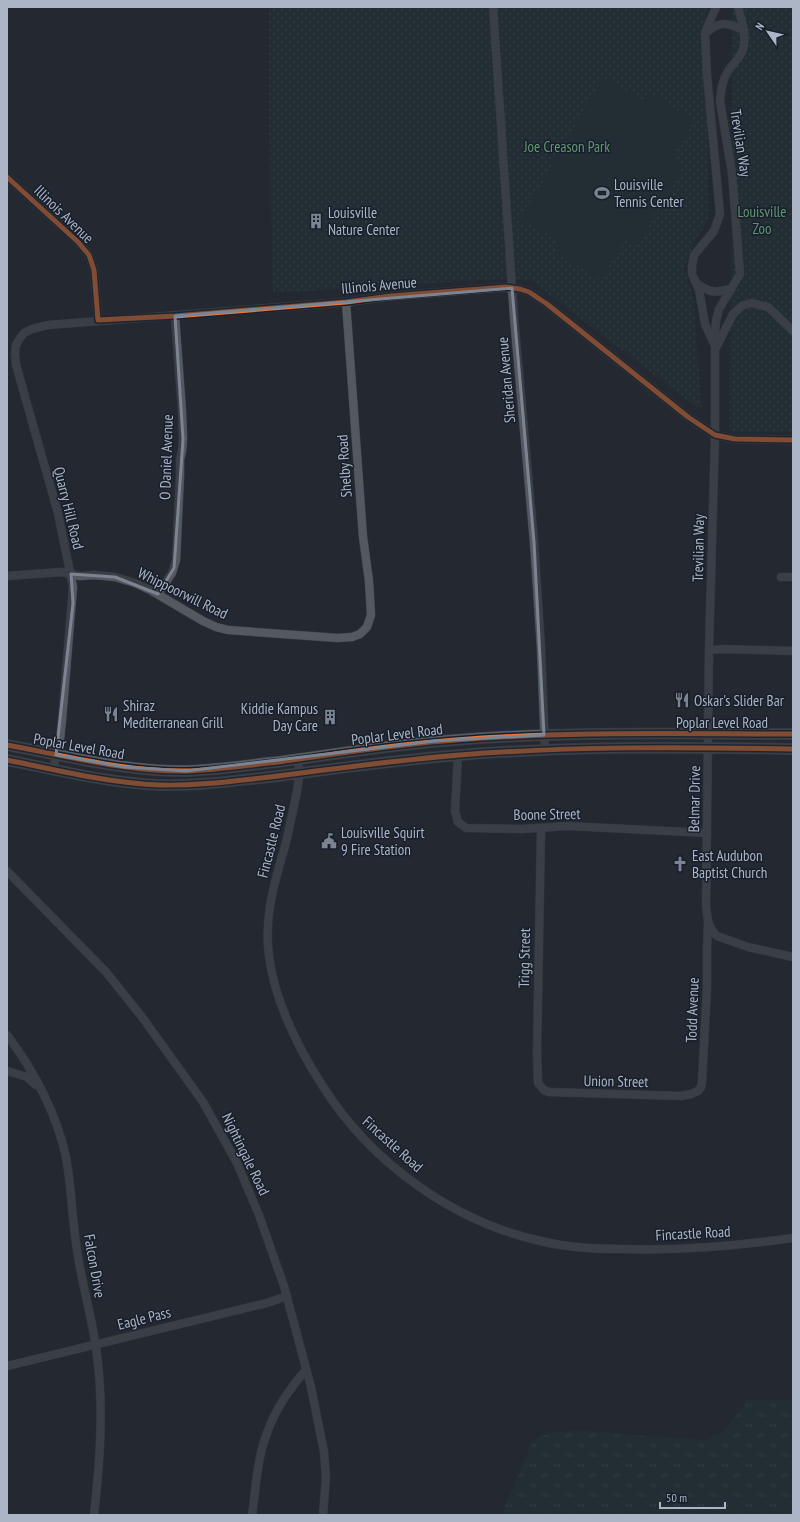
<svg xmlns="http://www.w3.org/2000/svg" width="800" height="1522" viewBox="0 0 800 1522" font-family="'PT Sans Narrow',sans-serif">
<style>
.grass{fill:url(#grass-tufts)}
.park{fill:url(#park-dots)}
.garden{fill:#213337}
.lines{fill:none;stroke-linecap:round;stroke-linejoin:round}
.minor-casing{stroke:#40444a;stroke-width:9}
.secondary-casing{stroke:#40444a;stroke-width:12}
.minor{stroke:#545860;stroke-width:8}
.secondary{stroke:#575c65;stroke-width:11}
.cycleway-casing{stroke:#181f2c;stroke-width:8}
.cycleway{stroke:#f07635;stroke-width:5}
.marked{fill:none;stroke:#7c8491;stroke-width:3;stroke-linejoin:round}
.labels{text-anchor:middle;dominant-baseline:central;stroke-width:3;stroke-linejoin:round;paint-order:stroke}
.street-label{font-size:15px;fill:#acb5c5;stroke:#181f2c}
.park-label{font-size:15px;fill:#639570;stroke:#181f2c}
.poi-label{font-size:15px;fill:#acb5c5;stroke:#181f2c;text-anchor:start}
</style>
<defs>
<pattern id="grass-tufts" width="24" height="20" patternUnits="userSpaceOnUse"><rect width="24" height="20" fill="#213337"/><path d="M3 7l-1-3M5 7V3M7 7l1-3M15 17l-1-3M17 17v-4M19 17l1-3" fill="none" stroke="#3f4e52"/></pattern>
<pattern id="park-dots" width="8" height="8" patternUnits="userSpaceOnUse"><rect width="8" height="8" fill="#213337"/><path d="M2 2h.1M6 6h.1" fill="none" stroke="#3f4e52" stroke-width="1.8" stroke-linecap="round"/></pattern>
</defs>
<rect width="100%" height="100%" fill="#242931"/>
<path class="grass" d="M748 1399 793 1401V1515H501L533 1440C562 1425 598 1432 629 1435 655 1436 680 1438 705 1440L724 1432Z"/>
<g class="park">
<polygon points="269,7 706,7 709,218 694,242 684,269 693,296 702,411 530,280 498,279 273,293 269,130"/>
<polygon points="732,7 793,7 793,432 730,431"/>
</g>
<polygon class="garden" points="603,77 643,101 648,92 695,120 671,160 683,167 638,245 626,238 602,280 554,252 560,242 521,219"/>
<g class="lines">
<g class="minor-casing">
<g id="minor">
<polyline points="493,7 514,317 534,542 541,648 545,750"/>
<path d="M738 7C741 19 746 32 744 44 743 56 734 62 728 71 722 81 721 90 720 101L732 173 740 274 719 309 716 321 715 333V435L709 650 706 905C707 917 708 928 717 936L748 947 793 957"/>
<path d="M708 31C722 20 729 24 744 30"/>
<polyline points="7,177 78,242 89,255 94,270 98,320"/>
<path d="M696 283C710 293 714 293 731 289"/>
<polyline points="713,342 705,324 699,290 692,274 692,266 694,255 714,231 720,214 707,75 705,33 716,7"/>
<polyline points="716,348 733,314 742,306 751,303 768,307 793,331"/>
<polyline points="7,576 61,572 80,576 94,575 115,577 135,583 152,591 203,621 216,627 228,630 338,638 352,637 360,634 367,627 371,615 369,581 363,537 346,302"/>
<polyline points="781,577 793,577"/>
<polyline points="158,594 172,573 176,560 180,475 180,460 182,451 183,439 182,411 175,316"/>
<polyline points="709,650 724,649 793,651"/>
<polyline points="458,755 455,811 458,822 466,828 522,829 568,826 707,833"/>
<path d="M298 759C301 779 296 796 292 815 289 828 287 841 283 853 273 888 264 919 269 956 275 1002 297 1046 322 1085 371 1163 454 1223 545 1242 570 1248 597 1249 623 1249 680 1251 737 1246 793 1238"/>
<polyline points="53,770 60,739 62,720 73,587 58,513 16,365 15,354 16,345 20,338 24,333 32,329 48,325 346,302 391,296 506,287 520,289 529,292 547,304 688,417 715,435 735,439 793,440"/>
<polyline points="541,829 537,1053 538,1083 544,1090 549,1092 681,1096 691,1094 698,1091 701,1087 702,1082 707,987 707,950 708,923"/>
<polyline points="7,871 106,972 142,1017 203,1102 237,1163 259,1215 284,1286 311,1387 324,1452 326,1477 323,1515"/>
<path d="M7 1035C34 1071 56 1112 66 1157 72 1189 72 1223 78 1256 83 1289 93 1321 97 1355 104 1408 100 1462 94 1515"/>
<polyline points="7,1071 27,1077 36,1085"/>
<polyline points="7,1366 267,1303 287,1296"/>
<path d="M252 1515C256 1488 257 1458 267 1433 275 1410 290 1388 306 1370"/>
</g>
</g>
<g class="secondary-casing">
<g id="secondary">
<path d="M7 745C67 756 126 772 187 771 218 770 248 765 278 762 337 754 396 744 456 740 568 731 680 734 793 734"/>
<path d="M7 760C57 770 108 783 160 785 197 786 233 781 270 777 333 769 396 760 460 755 571 746 682 747 793 749"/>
</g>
</g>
<use href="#minor" class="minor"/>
<use href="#secondary" class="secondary"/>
<g class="cycleway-casing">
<g id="cycleway">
<polyline points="7,177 78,242 89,255 94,270 98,320 175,316 346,302 391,296 506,287 520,289 529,292 547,304 688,417 715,435 735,439 793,440"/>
<path d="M7 745C67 756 126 772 187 771 218 770 248 765 278 762 337 754 396 744 456 740 568 731 680 734 793 734"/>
<path d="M7 760C57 770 108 783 160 785 197 786 233 781 270 777 333 769 396 760 460 755 571 746 682 747 793 749"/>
</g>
</g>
<use href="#cycleway" class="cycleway"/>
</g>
<path d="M0 0H800V1522H0ZM512 288 534 542 544 735 435 741 186 771 124 767 56 755 73 603 71 574 115 577 158 594 174 568 183 439 175 316Z" fill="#242931" fill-opacity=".55" fill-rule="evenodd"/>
<path class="marked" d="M512 288 534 542 544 735 435 741 186 771 124 767 56 755 73 603 71 574 115 577 158 594 174 568 183 439 175 316Z"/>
<defs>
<g id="stadium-bare" transform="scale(1.2)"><path d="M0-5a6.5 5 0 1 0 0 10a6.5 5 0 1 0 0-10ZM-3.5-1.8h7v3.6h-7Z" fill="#7c8491" stroke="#181f2c" stroke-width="2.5" paint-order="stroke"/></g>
<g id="building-bare" transform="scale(1.2)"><path d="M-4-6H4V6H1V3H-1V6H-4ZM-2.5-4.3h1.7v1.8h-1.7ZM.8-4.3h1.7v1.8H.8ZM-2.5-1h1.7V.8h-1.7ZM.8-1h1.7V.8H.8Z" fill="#7c8491" stroke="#181f2c" stroke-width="2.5" paint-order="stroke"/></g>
<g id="restaurant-bare" transform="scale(1.2)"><path d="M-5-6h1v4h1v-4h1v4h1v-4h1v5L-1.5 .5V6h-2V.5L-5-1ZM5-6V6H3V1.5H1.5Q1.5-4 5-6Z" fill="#7c8491" stroke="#181f2c" stroke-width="2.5" paint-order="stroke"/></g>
<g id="civic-bare" transform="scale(1.2)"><path d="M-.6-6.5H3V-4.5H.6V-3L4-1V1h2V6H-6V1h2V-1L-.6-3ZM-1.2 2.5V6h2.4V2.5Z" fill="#7c8491" stroke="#181f2c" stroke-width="2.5" paint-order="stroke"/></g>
<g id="church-bare" transform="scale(1.2)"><path d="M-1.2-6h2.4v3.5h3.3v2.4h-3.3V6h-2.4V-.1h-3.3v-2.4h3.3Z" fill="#7c8491" stroke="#181f2c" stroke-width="2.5" paint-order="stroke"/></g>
</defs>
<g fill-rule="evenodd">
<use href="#stadium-bare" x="602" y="193"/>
<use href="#building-bare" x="316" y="221"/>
<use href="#restaurant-bare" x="682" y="700"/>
<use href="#restaurant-bare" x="111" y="714"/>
<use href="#building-bare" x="330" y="717"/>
<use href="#civic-bare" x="329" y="841"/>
<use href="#church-bare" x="680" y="864"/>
</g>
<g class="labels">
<g class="street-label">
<text transform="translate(741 143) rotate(81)">Trevilian Way</text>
<text transform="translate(64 214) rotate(44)">Illinois Avenue</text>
<text transform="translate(379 285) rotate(-5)">Illinois Avenue</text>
<text transform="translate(506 380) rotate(-95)">Sheridan Avenue</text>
<text transform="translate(166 457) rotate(-88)">O Daniel Avenue</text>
<text transform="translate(344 466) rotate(-94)">Shelby Road</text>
<text transform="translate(69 508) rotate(76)">Quarry Hill Road</text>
<text transform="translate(698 548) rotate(-89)">Trevilian Way</text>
<text transform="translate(183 593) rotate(26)">Whippoorwill Road</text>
<text x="722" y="722">Poplar Level Road</text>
<text transform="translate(397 734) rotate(-7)">Poplar Level Road</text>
<text transform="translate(79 746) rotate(10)">Poplar Level Road</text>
<text transform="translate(694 799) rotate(-89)">Belmar Drive</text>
<text transform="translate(547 814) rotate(-1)">Boone Street</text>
<text transform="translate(271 841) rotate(-76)">Fincastle Road</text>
<text transform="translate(524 958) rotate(-89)">Trigg Street</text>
<text transform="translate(692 1010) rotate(-88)">Todd Avenue</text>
<text transform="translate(616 1081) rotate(1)">Union Street</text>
<text transform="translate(393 1144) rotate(42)">Fincastle Road</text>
<text transform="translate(246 1154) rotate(64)">Nightingale Road</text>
<text transform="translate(693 1233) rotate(-3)">Fincastle Road</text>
<text transform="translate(95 1266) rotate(80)">Falcon Drive</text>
<text transform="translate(144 1318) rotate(-14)">Eagle Pass</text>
</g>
<g class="park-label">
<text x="567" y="146">Joe Creason Park</text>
<text x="762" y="211">Louisville<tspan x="762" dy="17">Zoo</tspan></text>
</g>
<g class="poi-label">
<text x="614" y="184">Louisville<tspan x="614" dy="17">Tennis Center</tspan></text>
<text x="328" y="212">Louisville<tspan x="328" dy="17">Nature Center</tspan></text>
<text x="694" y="700">Oskar's Slider Bar</text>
<text x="123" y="705">Shiraz<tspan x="123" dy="17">Mediterranean Grill</tspan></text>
<text x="318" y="708" text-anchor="end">Kiddie Kampus<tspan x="318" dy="17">Day Care</tspan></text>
<text x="341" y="832">Louisville Squirt<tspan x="341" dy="17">9 Fire Station</tspan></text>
<text x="692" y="855">East Audubon<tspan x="692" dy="17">Baptist Church</tspan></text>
</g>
</g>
<rect width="800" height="1522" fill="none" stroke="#acb5c5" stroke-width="16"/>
<g transform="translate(768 32) rotate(304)" stroke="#181f2c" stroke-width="3" paint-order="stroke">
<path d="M0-3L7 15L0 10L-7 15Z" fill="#acb5c5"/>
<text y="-6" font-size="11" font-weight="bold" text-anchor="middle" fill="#acb5c5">N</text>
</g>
<path d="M660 1502v6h65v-6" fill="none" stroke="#acb5c5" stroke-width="2"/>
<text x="666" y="1502" font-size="12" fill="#acb5c5" stroke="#181f2c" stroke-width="3" paint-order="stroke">50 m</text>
</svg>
